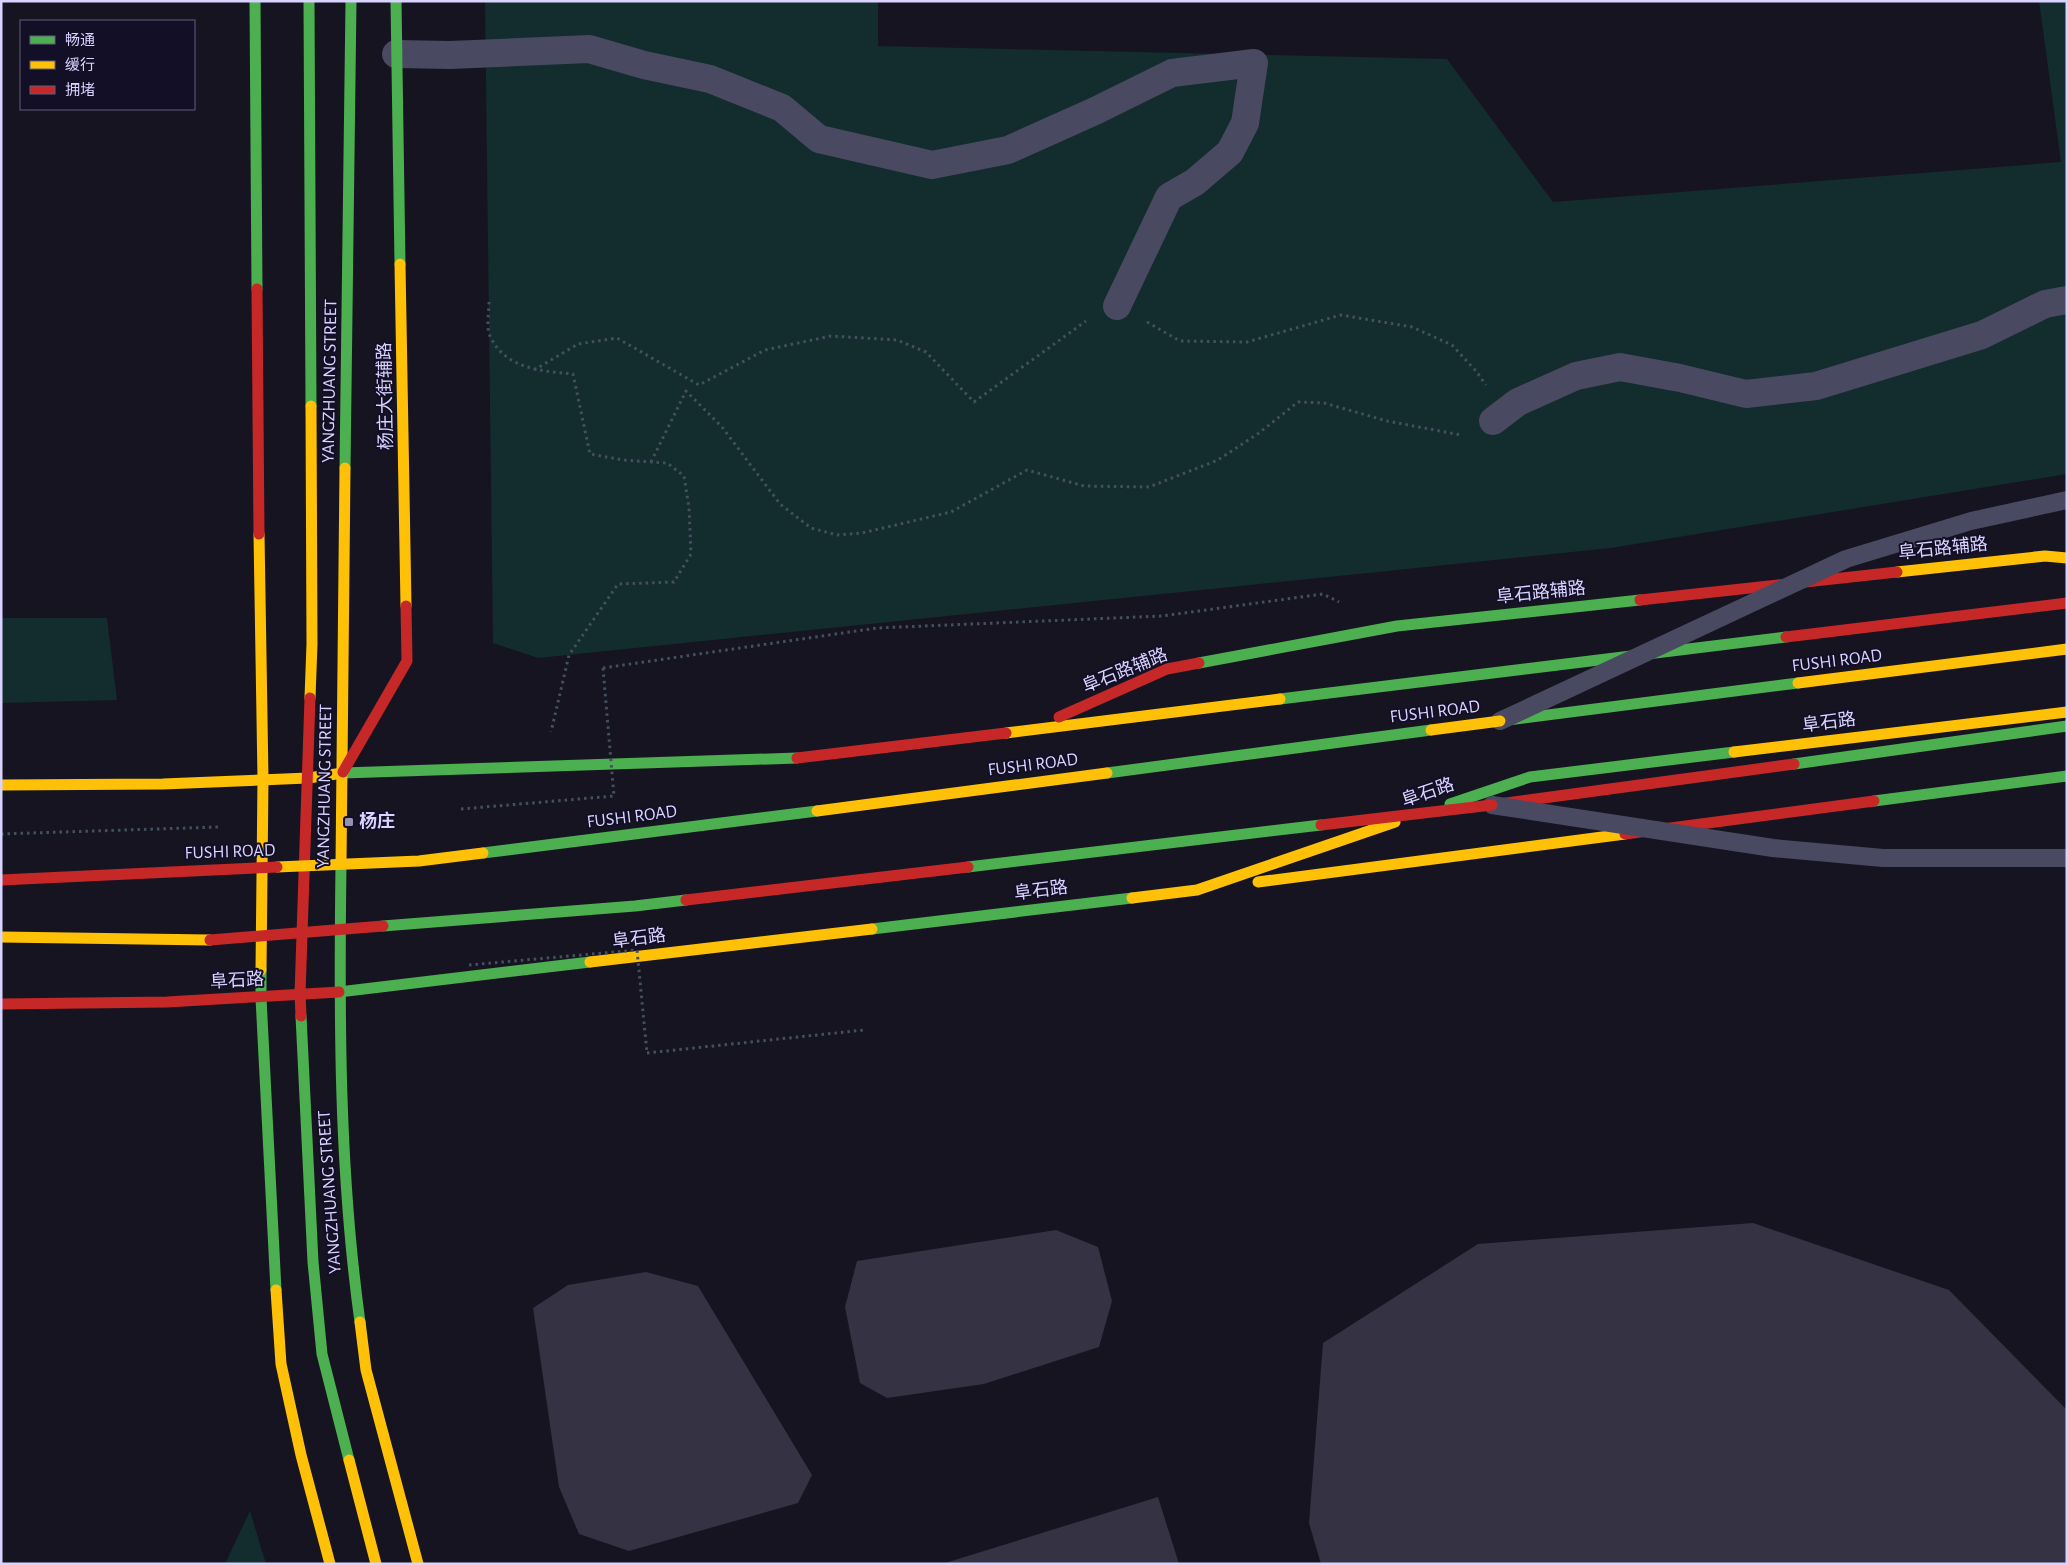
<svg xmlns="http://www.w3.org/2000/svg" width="2068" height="1565" viewBox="0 0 2068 1565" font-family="'Alegreya Sans','Noto Sans SC',sans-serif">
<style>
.green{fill:#132c2d}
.building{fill:#343243}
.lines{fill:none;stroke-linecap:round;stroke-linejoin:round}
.path{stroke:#44505f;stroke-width:3;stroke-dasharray:2.5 4;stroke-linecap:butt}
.street{stroke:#4a4962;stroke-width:28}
.fast{stroke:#4caf50;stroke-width:11}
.slow{stroke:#ffc107;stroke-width:11}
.jam{stroke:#c62828;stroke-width:11}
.path-bridge{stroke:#44505f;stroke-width:3;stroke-dasharray:2.5 4;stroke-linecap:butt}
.lane-bridge{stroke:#4a4962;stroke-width:18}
.fast-bridge{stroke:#4caf50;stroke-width:11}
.slow-bridge{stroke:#ffc107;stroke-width:11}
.jam-bridge{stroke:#c62828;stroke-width:11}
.poi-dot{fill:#9591b1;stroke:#130f26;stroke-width:2}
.labels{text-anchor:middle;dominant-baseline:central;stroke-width:4;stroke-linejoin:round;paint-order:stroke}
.street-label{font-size:18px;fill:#d9d4ff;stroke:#130f26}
.poi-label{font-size:18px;font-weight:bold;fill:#d9d4ff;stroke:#130f26;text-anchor:start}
</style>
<rect width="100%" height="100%" fill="#161421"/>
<g class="green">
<polygon points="485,1 878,1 878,46 1447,59 1553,202 2061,162 2039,1 2067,1 2067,474 1611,548 538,658 493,643"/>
<polygon points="1,618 107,618 117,700 1,703"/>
<polygon points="250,1511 266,1564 225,1564"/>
</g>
<g class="building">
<polygon points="1753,1223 1949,1290 2067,1410 2067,1564 1321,1564 1309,1523 1323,1343 1478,1244"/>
<polygon points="1056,1230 1098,1247 1112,1301 1099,1347 984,1384 887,1398 860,1383 845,1307 857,1261"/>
<polygon points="646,1272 698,1286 812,1475 798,1503 629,1551 579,1534 559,1487 533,1308 568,1285"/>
<polygon points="1158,1497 1179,1564 945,1564 945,1563"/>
</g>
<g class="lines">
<g class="path">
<path d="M489 302C489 312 486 328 490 336 505 369 541 371 573 374L590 454 623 460 667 463 684 476 689 508 691 554 674 582 618 584 569 655 551 732"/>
<polyline points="1147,322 1180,341 1247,342 1341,315 1412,327 1452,345 1476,371 1486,385"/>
<polyline points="534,370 578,344 617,338 699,385 765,350 831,336 897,340 926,352 974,402 1086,321"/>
<polyline points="651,462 686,391 722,427 780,504 811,528 837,535 862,533 951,512 1027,470 1084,486 1149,487 1218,460 1259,433 1298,402 1324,403 1387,421 1461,435"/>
<polyline points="603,668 877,628 1162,616 1323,594 1339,602"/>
<polyline points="1,834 218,827"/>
<polyline points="647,1053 864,1030"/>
</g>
<g class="street">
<polyline points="396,54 450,55 589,49 644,65 710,79 782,108 819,139 932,165 1008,150 1095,111 1172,73 1254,63 1245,123 1230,152 1195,182 1169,197 1117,306"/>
<polyline points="1493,421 1518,402 1576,376 1620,367 1680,378 1746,394 1816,386 1982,335 2045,304 2067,300"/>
</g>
<g class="fast">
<polyline points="255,1 257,289"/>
<polyline points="309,1 311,406"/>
<polyline points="396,1 400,264"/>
<polyline points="345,468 351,1"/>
<polyline points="1199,663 1397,626 1640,600"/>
<polyline points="1280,699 1786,637"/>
<polyline points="1500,721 1798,683"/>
<polyline points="1794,764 2067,726"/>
<polyline points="343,773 797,758"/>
<polyline points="1874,801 2067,776"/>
<polyline points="1450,804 1530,777 1734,752"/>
<path d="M341 864C339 1017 339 1171 360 1322"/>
<polyline points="872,929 1132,898"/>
<polyline points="261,970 261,998 276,1290"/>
<polyline points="339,992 590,962"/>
<polyline points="301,1016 313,1262 322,1354 349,1460"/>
</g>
<g class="slow">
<polyline points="400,264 406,606"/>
<polyline points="259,534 263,779 261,970"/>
<polyline points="1897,572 2045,556 2067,558"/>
<polyline points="1798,683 2067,649"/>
<polyline points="310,698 312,644 311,406"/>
<polyline points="1006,733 1280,699"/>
<polyline points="1734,752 2067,712"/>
<polyline points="1,785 163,784 308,778 343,773"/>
<polyline points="341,864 345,468"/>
<polyline points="1258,882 1625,834"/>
<polyline points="1132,898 1197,890 1395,822"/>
<polyline points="590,962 872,929"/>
<polyline points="276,1290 281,1364 301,1455 330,1564"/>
<polyline points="360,1322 366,1370 418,1564"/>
<polyline points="349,1460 376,1564"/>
</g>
<g class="jam">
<polyline points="257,289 259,534"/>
<polyline points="1640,600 1897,572"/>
<polyline points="1786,637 2067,603"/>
<polyline points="1059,717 1167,669 1199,663"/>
<polyline points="797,758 1006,733"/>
<polyline points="343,772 407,661 406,606"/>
<polyline points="1492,805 1794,764"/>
<polyline points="1625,834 1874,801"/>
<polyline points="1,1004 167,1002 339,992"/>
<polyline points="301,1016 300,994 310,698"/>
</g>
<g class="path-bridge">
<polyline points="461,809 614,796 603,668"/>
<polyline points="469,965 637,950 647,1053"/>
</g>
<g class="lane-bridge">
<polyline points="1500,721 1846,559 1971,521 2067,500"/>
<polyline points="1492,805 1773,848 1883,858 2067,858"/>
</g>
<g class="fast-bridge">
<polyline points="1107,773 1431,730"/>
<polyline points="483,853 817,811"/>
<polyline points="968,867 1321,825"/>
<polyline points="383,926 635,906 686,900"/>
</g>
<g class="slow-bridge">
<polyline points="1431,730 1500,721"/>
<polyline points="817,811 1107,773"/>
<polyline points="277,867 419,861 483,853"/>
<polyline points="1,937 210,940"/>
</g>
<g class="jam-bridge">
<polyline points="1321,825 1492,805"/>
<polyline points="1,880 277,867"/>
<polyline points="686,900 968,867"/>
<polyline points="210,940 383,926"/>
</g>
</g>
<rect class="poi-dot" x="344" y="817" width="10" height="10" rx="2.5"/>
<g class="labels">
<g class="street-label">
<text transform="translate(330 381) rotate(-89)">YANGZHUANG STREET</text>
<text transform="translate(386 396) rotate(-91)">杨庄大街辅路</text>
<text transform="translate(1943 549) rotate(-6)">阜石路辅路</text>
<text transform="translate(1541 593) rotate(-6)">阜石路辅路</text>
<text transform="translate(1837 661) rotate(-7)">FUSHI ROAD</text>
<text transform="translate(1125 671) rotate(-22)">阜石路辅路</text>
<text transform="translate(1435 712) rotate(-7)">FUSHI ROAD</text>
<text transform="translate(1829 723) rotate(-7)">阜石路</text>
<text transform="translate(1033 765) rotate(-7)">FUSHI ROAD</text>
<text transform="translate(325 786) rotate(-89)">YANGZHUANG STREET</text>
<text transform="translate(1428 793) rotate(-19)">阜石路</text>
<text transform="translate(632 817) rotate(-7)">FUSHI ROAD</text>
<text transform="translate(230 852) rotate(-2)">FUSHI ROAD</text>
<text transform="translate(1041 891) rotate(-7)">阜石路</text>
<text transform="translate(639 939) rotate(-7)">阜石路</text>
<text transform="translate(237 981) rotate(-3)">阜石路</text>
<text transform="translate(330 1192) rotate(-94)">YANGZHUANG STREET</text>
</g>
<g class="poi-label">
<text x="359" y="822">杨庄</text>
</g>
</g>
<rect width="2068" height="1565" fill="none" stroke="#d9d4ff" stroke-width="5"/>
<rect x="20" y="20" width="175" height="90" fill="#130f26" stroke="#625e7d"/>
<rect x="30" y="36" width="25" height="8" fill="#4caf50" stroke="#625e7d"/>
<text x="65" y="45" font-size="15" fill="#d9d4ff">畅通</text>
<rect x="30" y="61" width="25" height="8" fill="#ffc107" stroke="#625e7d"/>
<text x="65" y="70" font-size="15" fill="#d9d4ff">缓行</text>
<rect x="30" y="86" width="25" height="8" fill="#c62828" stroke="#625e7d"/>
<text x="65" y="95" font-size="15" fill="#d9d4ff">拥堵</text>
</svg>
